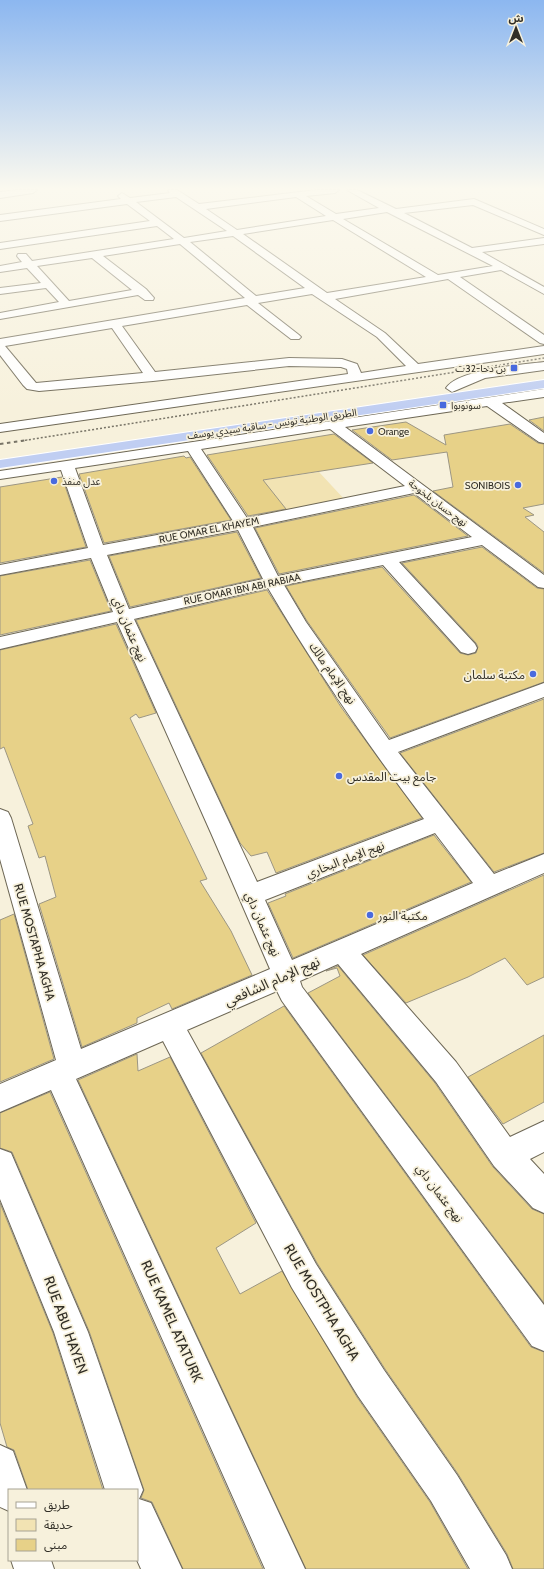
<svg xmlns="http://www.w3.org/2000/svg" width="544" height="1569" viewBox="0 0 544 1569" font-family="Cabin,'Noto Sans Arabic',sans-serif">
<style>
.green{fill:#f2e3b3}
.building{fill:#e7d188;stroke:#9c9683}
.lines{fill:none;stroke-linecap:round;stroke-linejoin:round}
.minor-casing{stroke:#6d6755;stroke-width:2}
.trunk-casing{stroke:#fff;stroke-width:2}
.minor{fill:#fff;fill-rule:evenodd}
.trunk{fill:#c0cef2;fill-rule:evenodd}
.rail-far1{stroke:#787467;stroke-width:1.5;stroke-dasharray:2 2;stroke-linecap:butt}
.rail{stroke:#787467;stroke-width:2;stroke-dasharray:3.5 3.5;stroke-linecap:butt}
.poi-dot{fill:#496ade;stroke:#f7f1dc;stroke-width:1.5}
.labels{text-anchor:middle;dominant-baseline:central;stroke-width:3.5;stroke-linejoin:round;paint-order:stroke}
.far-poi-label{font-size:10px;fill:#312e26;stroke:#f7f1dc;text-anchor:start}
.far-street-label{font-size:10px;fill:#312e26;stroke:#f7f1dc}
.street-label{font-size:12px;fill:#312e26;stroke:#f7f1dc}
.poi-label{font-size:12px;fill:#312e26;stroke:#f7f1dc;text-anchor:start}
.near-street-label{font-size:14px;fill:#312e26;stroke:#f7f1dc}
</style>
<rect width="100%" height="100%" fill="#f7f1dc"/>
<polygon class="green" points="319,472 345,500 277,512 276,509 284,506 280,502 269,503 258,481"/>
<g class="building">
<polygon points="544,417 544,431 529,420"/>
<polygon points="406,422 446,445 444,435 510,424 538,443 544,444 544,504 523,508 534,515 525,517 544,532 544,573 433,491 453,487 447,452 392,460 352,430"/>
<polygon points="334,434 373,463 263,480 286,509 248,516 207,455"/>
<polygon points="184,456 186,458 190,457 231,520 104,543 79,474"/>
<polygon points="62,477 86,547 0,563 0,487"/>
<polygon points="414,495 468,536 279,574 255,528"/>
<polygon points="237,532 261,578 130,607 109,556"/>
<polygon points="482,547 537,588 544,589 544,682 390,738 307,621 286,586 382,567 460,653 468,655 476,653 478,647 476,643 402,563"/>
<polygon points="90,560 111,611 0,635 0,576"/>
<polygon points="267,590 341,707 422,818 276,873 267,852 251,856 240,843 136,620"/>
<polygon points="116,624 156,713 139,718 136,714 130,718 207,879 200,881 231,931 252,975 172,1009 169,1003 137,1018 137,1023 82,1047 39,904 56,897 45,856 39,858 28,826 33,824 4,747 0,749 0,650"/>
<polygon points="544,699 544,853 494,872 400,753"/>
<polygon points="434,835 471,882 293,958 268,903 286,896 285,894"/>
<polygon points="544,875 544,977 527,985 505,958 468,977 406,1003 363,955"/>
<polygon points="14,914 54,1059 0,1082 0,920"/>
<polygon points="338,966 435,1083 493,1167 532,1209 544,1214 544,1303 308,993 340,976 337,968 326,971"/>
<polygon points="284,1006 531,1347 544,1352 544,1569 513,1569 507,1554 458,1474 385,1369 317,1263 201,1053"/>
<polygon points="544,1035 544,1102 503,1124 468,1077"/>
<polygon points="137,1054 138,1071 170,1057 256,1223 216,1248 240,1294 282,1271 357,1397 430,1502 468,1569 306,1569 78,1080"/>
<polygon points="50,1092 263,1569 183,1569 152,1502 141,1498 144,1490 89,1331 12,1152 0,1148 0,1113"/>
<polygon points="0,1203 53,1333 103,1490 28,1490 14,1450 7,1447 0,1423"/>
</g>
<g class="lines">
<g class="minor-casing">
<g id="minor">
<polygon points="17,190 37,190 33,193 0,198 0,192"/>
<path d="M168 190H177L199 204 316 190H339L335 193 306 196 336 214 379 208 347 190H357L396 209 474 199 544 229V235L473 205 404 213 472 248 544 238V244L482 252 544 287V294L501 270 460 277 544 335V344L540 343 448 279 335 299 385 333 418 364 544 346V354L0 432V424L348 374 347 369 341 367 289 366 153 381 39 391 27 389 23 385 0 355V339L245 298 180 244 103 256 146 289 154 298 153 300H145L138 295 0 319V313L59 302 46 288 0 294V288L41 283 27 268 0 272V266L22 262 17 256 18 254H26L32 261 174 239 157 226 0 249V243L150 221 127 204 0 221V215L121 199 118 196 122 193 130 198 170 193ZM176 197 227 231 184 238 136 202ZM296 197 326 216 237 230 206 209ZM387 212 493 266 438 275 343 219ZM333 220 426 277 327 293 243 234ZM233 236 305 288 256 296 190 242ZM92 258 132 290 69 301 37 266ZM312 294 377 337 406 366 361 373 357 364 342 359 289 358 155 372 122 326 247 305 291 339H299L301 337 299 335 258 303ZM112 328 143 373 36 383 5 346Z"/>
<path d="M544 362V370L485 378 452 392 446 388C459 369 521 365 544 362Z"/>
<path d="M544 389V397L502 403 544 433V443L539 442 487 406 345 427 544 575V588L538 587 482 545 399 562 475 644 477 648 475 652 468 654 461 652 383 565 284 585 306 622 389 740 544 683V697L398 752 494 874 544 854V873L361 954 456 1062 510 1137 544 1121V1152L530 1159 544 1174V1213L533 1208 494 1166 436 1082 338 964 300 981 302 987 544 1305V1351L532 1346 282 1001 277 991 187 1030 316 1264 384 1370 457 1475 506 1555 512 1569H470L431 1501 358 1396 292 1288 163 1041 76 1079 305 1569H265L51 1090 0 1112V1084L56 1060 0 859V809L8 812 11 818 81 1049 270 969 211 833 117 622 0 649V637L113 612 91 558 0 575V565L88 548 61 470 0 479V471ZM330 429 405 486 247 518 201 449ZM188 451 233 521 103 545 75 468ZM414 493 472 537 278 576 253 527ZM238 530 263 579 129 609 107 555ZM268 588C315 668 368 745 424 819L257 882 134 619ZM435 833 473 883 292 960 265 900Z"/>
<polygon points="0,1149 11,1153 88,1332 143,1490 139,1499 151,1503 182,1569 141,1569 137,1560 137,1490 105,1490 54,1332 0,1199"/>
<polygon points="0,1445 13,1451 27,1490 9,1490 9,1511 0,1507"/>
<polygon points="11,1560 51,1560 54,1569 14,1569"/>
</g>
</g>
<g class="trunk-casing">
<polygon id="trunk" points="544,380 544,388 0,468 0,460"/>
</g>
<use href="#minor" class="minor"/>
<use href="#trunk" class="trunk"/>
<polyline class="rail-far1" points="21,441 544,358"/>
<polyline class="rail" points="0,444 28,440"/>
</g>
<linearGradient id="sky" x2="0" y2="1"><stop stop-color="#8cb7f0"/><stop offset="0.46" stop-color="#fbf9ef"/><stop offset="1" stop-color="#fbf9ef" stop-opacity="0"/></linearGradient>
<rect width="544" height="410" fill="url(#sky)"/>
<g class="poi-dot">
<rect x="510" y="364" width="8" height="8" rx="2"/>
<rect x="439" y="401" width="8" height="8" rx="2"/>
<circle cx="370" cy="431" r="4"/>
<circle cx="54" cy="481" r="4"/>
<circle cx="518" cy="485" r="4"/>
<circle cx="533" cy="674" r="4"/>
<circle cx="339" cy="776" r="4"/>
<circle cx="370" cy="915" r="4"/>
</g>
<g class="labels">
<g class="far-poi-label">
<text x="506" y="368" text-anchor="end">بن دحا-32ت</text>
<text x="451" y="405">سونوبوا</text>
<text x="378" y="431">Orange</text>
<text x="62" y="481">عدل منفذ</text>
<text x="510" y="485" text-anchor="end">SONIBOIS</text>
</g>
<g class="far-street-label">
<text transform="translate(272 424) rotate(-8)">الطريق الوطنية تونس - ساقية سيدي يوسف</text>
<text transform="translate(438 503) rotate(37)">نهج حسان بلخوجة</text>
<text transform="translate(209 530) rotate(-11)">RUE OMAR EL KHAYEM</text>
<text transform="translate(242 589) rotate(-12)">RUE OMAR IBN ABI RABIAA</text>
</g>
<g class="street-label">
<text transform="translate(130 629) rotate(67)">نهج عثمان داي</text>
<text transform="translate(333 673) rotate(55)">نهج الإمام مالك</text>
<text transform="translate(345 859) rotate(-21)">نهج الإمام البخاري</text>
<text transform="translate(263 924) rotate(66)">نهج عثمان داي</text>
<text transform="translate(35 942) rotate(74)">RUE MOSTAPHA AGHA</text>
<text transform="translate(440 1193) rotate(53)">نهج عثمان داي</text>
</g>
<g class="poi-label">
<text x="525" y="674" text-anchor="end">مكتبة سلمان</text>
<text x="347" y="776">جامع بيت المقدس</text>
<text x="378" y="915">مكتبة النور</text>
</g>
<g class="near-street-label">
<text transform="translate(272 981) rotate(-24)">نهج الإمام الشافعي</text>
<text transform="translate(322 1302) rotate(59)">RUE MOSTPHA AGHA</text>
<text transform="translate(172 1321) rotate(66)">RUE KAMEL ATATURK</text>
<text transform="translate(66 1325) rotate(70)">RUE ABU HAYEN</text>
</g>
</g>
<rect x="8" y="1489" width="130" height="72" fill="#f7f1dc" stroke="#a8a393"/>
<rect x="16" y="1502" width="20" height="6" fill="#ffffff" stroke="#a8a393"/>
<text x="44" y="1509" font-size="12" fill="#312e26">طريق</text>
<rect x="16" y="1519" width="20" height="12" fill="#f2e3b3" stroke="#a8a393"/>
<text x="44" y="1529" font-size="12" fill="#312e26">حديقة</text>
<rect x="16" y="1539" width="20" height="12" fill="#e7d188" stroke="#a8a393"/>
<text x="44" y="1549" font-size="12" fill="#312e26">مبنى</text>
<g transform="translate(516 28)" stroke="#f7f1dc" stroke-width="3" paint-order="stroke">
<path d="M0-3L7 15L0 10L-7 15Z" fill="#312e26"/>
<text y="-6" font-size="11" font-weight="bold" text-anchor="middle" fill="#312e26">ش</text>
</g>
</svg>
